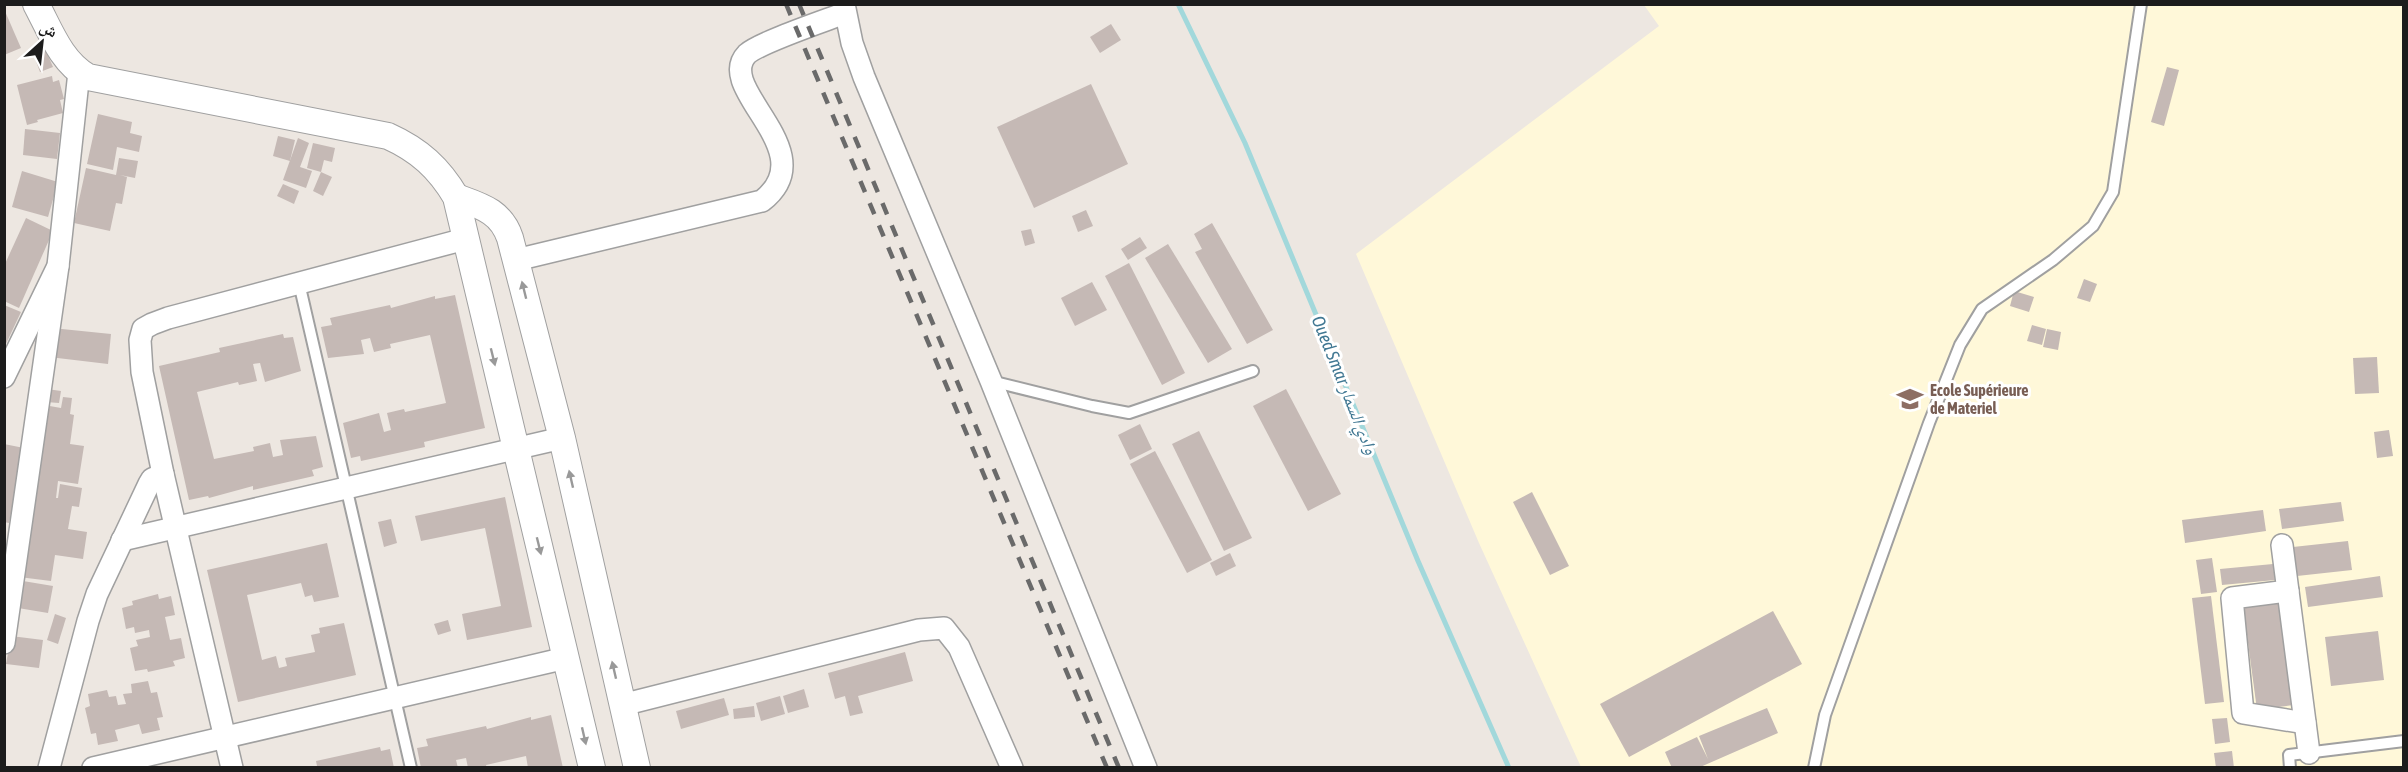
<svg xmlns="http://www.w3.org/2000/svg" width="2408" height="772" viewBox="0 0 2408 772" font-family="'Asap Condensed','Noto Naskh Arabic',sans-serif">
<style>
.education{fill:#fff8d9}
.lines{fill:none;stroke-linecap:round;stroke-linejoin:round}
.stream{stroke:#a2d8db;stroke-width:5}
.building{fill:#c5b9b5}
.service-casing{stroke:#a0a0a0;stroke-width:14}
.minor-casing{stroke:#a0a0a0;stroke-width:24}
.tertiary-casing{stroke:#a0a0a0;stroke-width:28}
.service{stroke:#fff;stroke-width:10}
.minor{stroke:#fff;stroke-width:21}
.tertiary{stroke:#fff;stroke-width:26}
.rail{stroke:#6a6a6a;stroke-width:4.5;stroke-dasharray:12 12;stroke-linecap:butt}
.oneway{fill:#999}
.labels{text-anchor:middle;dominant-baseline:central;stroke-width:6;stroke-linejoin:round;paint-order:stroke}
.education-label{font-size:16px;font-weight:bold;fill:#785e54;stroke:#fff;text-anchor:start}
.water-label{font-size:18px;font-style:italic;fill:#417893;stroke:#fff}
</style>
<rect width="100%" height="100%" fill="#ede7e1"/>
<polygon class="education" points="1644,5 2403,5 2403,767 1581,767 1479,543 1356,254 1659,26"/>
<g class="lines">
<polyline class="stream" points="1178,4 1245,143 1418,561 1509,768"/>
</g>
<g class="building">
<polygon points="4,9 21,48 4,55"/>
<polygon points="1111,24 1121,40 1100,53 1090,37"/>
<polygon points="46,51 53,67 40,72 34,56"/>
<polygon points="2167,67 2179,70 2164,126 2151,122"/>
<polygon points="52,76 53,82 59,80 64,99 60,100 63,113 37,120 38,122 27,125 17,85"/>
<polygon points="1091,84 1128,164 1034,208 997,127"/>
<polygon points="98,114 132,122 130,133 142,136 139,152 117,147 113,170 87,164"/>
<polygon points="25,129 60,133 57,159 23,155"/>
<polygon points="278,136 295,140 290,161 273,156"/>
<polygon points="298,138 309,143 300,167 312,171 306,188 283,180"/>
<polygon points="313,143 335,148 332,162 324,160 321,172 307,168"/>
<polygon points="119,158 138,161 135,178 120,175 127,177 122,204 116,203 110,231 74,223 86,168 116,175"/>
<polygon points="22,171 58,182 48,217 12,207"/>
<polygon points="321,172 332,177 323,196 313,191"/>
<polygon points="283,184 299,191 294,204 277,196"/>
<polygon points="1086,210 1093,226 1078,232 1072,216"/>
<polygon points="26,218 53,231 19,308 4,301 4,266"/>
<polygon points="1212,223 1273,330 1247,344 1195,252 1202,249 1194,234"/>
<polygon points="1031,229 1035,243 1025,246 1021,231"/>
<polygon points="1140,237 1147,248 1128,260 1121,249"/>
<polygon points="1168,244 1232,349 1208,363 1145,258"/>
<polygon points="1129,263 1185,373 1162,385 1105,276"/>
<polygon points="2084,279 2097,284 2090,302 2077,298"/>
<polygon points="1092,282 1107,310 1075,326 1061,298"/>
<polygon points="2014,291 2034,297 2029,312 2010,306"/>
<polygon points="455,295 485,428 424,442 425,447 361,461 360,456 351,458 343,423 379,413 384,432 391,430 387,413 404,409 405,412 446,403 430,335 390,344 391,348 374,352 370,338 361,340 364,354 328,358 321,327 332,325 330,318 390,305 391,308 435,296 435,299"/>
<polygon points="4,305 21,312 4,348"/>
<polygon points="2032,325 2046,329 2042,345 2027,341"/>
<polygon points="52,328 111,334 108,364 49,357"/>
<polygon points="2047,329 2061,332 2058,350 2043,347"/>
<polygon points="283,334 284,338 293,337 301,371 265,382 260,363 253,364 257,381 239,385 238,382 197,392 214,459 254,451 253,447 270,443 273,457 283,455 280,440 316,436 323,467 312,470 314,476 253,490 253,486 209,498 208,496 189,500 159,366 220,352 219,348"/>
<polygon points="2377,357 2379,393 2355,394 2353,358"/>
<polygon points="47,389 61,391 59,403 46,402"/>
<polygon points="1286,389 1341,494 1308,511 1253,406"/>
<polygon points="63,397 72,398 70,414 74,415 70,444 84,446 78,484 58,481 56,498 58,498 60,484 82,488 79,507 72,506 68,529 87,532 83,559 55,555 51,581 19,577 44,405 61,408"/>
<polygon points="1140,424 1152,449 1130,460 1118,435"/>
<polygon points="2389,430 2393,456 2377,458 2374,432"/>
<polygon points="1199,431 1252,538 1224,551 1172,444"/>
<polygon points="4,444 24,448 9,523 4,522"/>
<polygon points="1155,451 1212,560 1187,573 1130,464"/>
<polygon points="1532,492 1569,566 1550,575 1513,502"/>
<polygon points="505,497 532,627 467,640 462,614 501,606 485,528 421,541 415,516"/>
<polygon points="2341,502 2344,521 2282,529 2279,509"/>
<polygon points="2263,510 2266,531 2185,543 2182,520"/>
<polygon points="391,519 397,543 384,547 378,522"/>
<polygon points="2348,541 2352,570 2297,576 2293,547"/>
<polygon points="327,543 339,597 314,602 312,595 305,597 301,583 247,595 262,660 276,656 279,668 287,666 285,658 315,652 311,635 320,633 319,628 344,623 356,675 238,702 207,570"/>
<polygon points="1230,553 1236,566 1216,576 1210,563"/>
<polygon points="2212,558 2217,592 2201,594 2196,560"/>
<polygon points="2273,564 2275,580 2222,585 2220,569"/>
<polygon points="2380,576 2383,597 2308,607 2305,587"/>
<polygon points="17,580 53,586 48,613 12,607"/>
<polygon points="158,594 159,599 171,596 175,615 165,617 170,640 181,638 185,658 173,661 175,666 148,672 147,669 135,671 130,648 138,646 136,640 150,637 149,630 135,633 134,627 126,629 122,608 133,605 132,601"/>
<polygon points="2211,596 2224,702 2205,704 2192,598"/>
<polygon points="2278,600 2293,705 2257,710 2243,605"/>
<polygon points="1773,611 1802,664 1629,757 1600,704"/>
<polygon points="55,614 66,618 58,644 47,640"/>
<polygon points="448,620 451,631 438,635 434,624"/>
<polygon points="2378,631 2384,680 2331,686 2325,637"/>
<polygon points="11,636 43,640 39,668 6,664"/>
<polygon points="905,652 913,681 858,696 863,713 850,716 845,696 835,699 828,673"/>
<polygon points="148,681 151,693 157,692 163,717 157,718 160,730 142,734 139,724 115,730 118,741 98,745 96,733 91,734 85,708 90,706 88,694 107,690 109,697 116,696 118,705 126,704 123,694 132,693 131,684"/>
<polygon points="804,689 809,707 788,713 783,696"/>
<polygon points="780,696 785,714 761,721 756,703"/>
<polygon points="724,698 729,715 681,729 676,711"/>
<polygon points="754,706 755,717 734,719 733,709"/>
<polygon points="1767,708 1778,733 1698,768 1672,768 1665,752 1697,737 1708,759 1699,736"/>
<polygon points="551,715 563,768 528,768 526,756 486,765 487,768 468,768 466,758 456,760 458,768 421,768 417,748 428,746 426,739 486,726 487,729 531,717 531,720"/>
<polygon points="2227,718 2230,742 2215,744 2212,719"/>
<polygon points="380,747 381,751 390,749 394,768 312,768 317,766 316,761"/>
<polygon points="2232,751 2234,768 2216,768 2214,753"/>
</g>
<g class="lines">
<g class="service-casing">
<g id="service">
<polyline points="299,283 411,768"/>
<polyline points="991,381 1092,406 1129,413 1253,371"/>
<polyline points="1814,768 1825,715 1929,423 1960,345 1982,309 2053,260 2093,226 2113,192 2141,4"/>
<polyline points="2290,768 2289,755 2404,741"/>
</g>
</g>
<g class="minor-casing">
<g id="minor">
<polyline points="844,4 852,43 864,77 991,381 1146,768"/>
<path d="M516 260 762 201C826 151 713 89 747 54 761 42 824 21 845 13"/>
<polyline points="4,377 58,266 79,72"/>
<polyline points="122,540 562,438"/>
<polyline points="2282,545 2309,753"/>
<polyline points="2288,591 2232,598 2243,713 2305,723"/>
<polyline points="4,643 58,266"/>
<polyline points="622,705 919,630 944,628 959,647 1012,768"/>
<polyline points="49,768 88,621 97,594 149,484 152,479 163,474"/>
<polyline points="93,768 566,658"/>
<polyline points="232,768 163,474 142,372 140,340 143,329 152,324 168,318 465,239"/>
</g>
</g>
<g class="tertiary-casing">
<g id="tertiary">
<path d="M36 4C50 30 61 62 88 77L388 136C419 150 439 168 456 197L592 768"/>
<path d="M456 197C481 206 501 211 510 238L562 438 637 768"/>
</g>
</g>
<use href="#service" class="service"/>
<use href="#minor" class="minor"/>
<use href="#tertiary" class="tertiary"/>
<g class="rail">
<polyline points="786,4 1107,768"/>
<polyline points="799,4 1119,768"/>
</g>
</g>
<defs><path id="oneway-solid" d="M-6-.8H1V-3.2L6.5 0L1 3.2V.8H-6Z" transform="scale(1.5)"/></defs>
<g class="oneway">
<use href="#oneway-solid" transform="translate(524 290) rotate(-104)"/>
<use href="#oneway-solid" transform="translate(493 357) rotate(76)"/>
<use href="#oneway-solid" transform="translate(571 479) rotate(-103)"/>
<use href="#oneway-solid" transform="translate(539 546) rotate(76)"/>
<use href="#oneway-solid" transform="translate(614 670) rotate(-103)"/>
<use href="#oneway-solid" transform="translate(584 736) rotate(77)"/>
</g>
<defs>
<g id="university-bare" transform="scale(2.07)"><path d="M0-5L7-2L0 1L-7-2ZM-4 1L0 2.5L4 1V4Q0 6-4 4Z" fill="#8d6e63" stroke="#fff" stroke-width="2.5" paint-order="stroke"/></g>
</defs>
<g fill-rule="evenodd">
<use href="#university-bare" x="1910" y="399"/>
</g>
<g class="labels">
<g class="education-label">
<text x="1930" y="390">Ecole Supérieure<tspan x="1930" dy="18">de Materiel</tspan></text>
</g>
<g class="water-label">
<text transform="translate(1345 385) rotate(68)">Oued Smar وادي السمار</text>
</g>
</g>
<rect width="2408" height="772" fill="none" stroke="#1c1c1c" stroke-width="12"/>
<g transform="translate(42 42) rotate(27)" stroke="#ffffff" stroke-width="4.5" paint-order="stroke">
<path d="M0-4.5L10 22L0 15L-10 22Z" fill="#1c1c1c"/>
<text y="-9" font-size="16" font-weight="bold" text-anchor="middle" fill="#1c1c1c">ش</text>
</g>
</svg>
